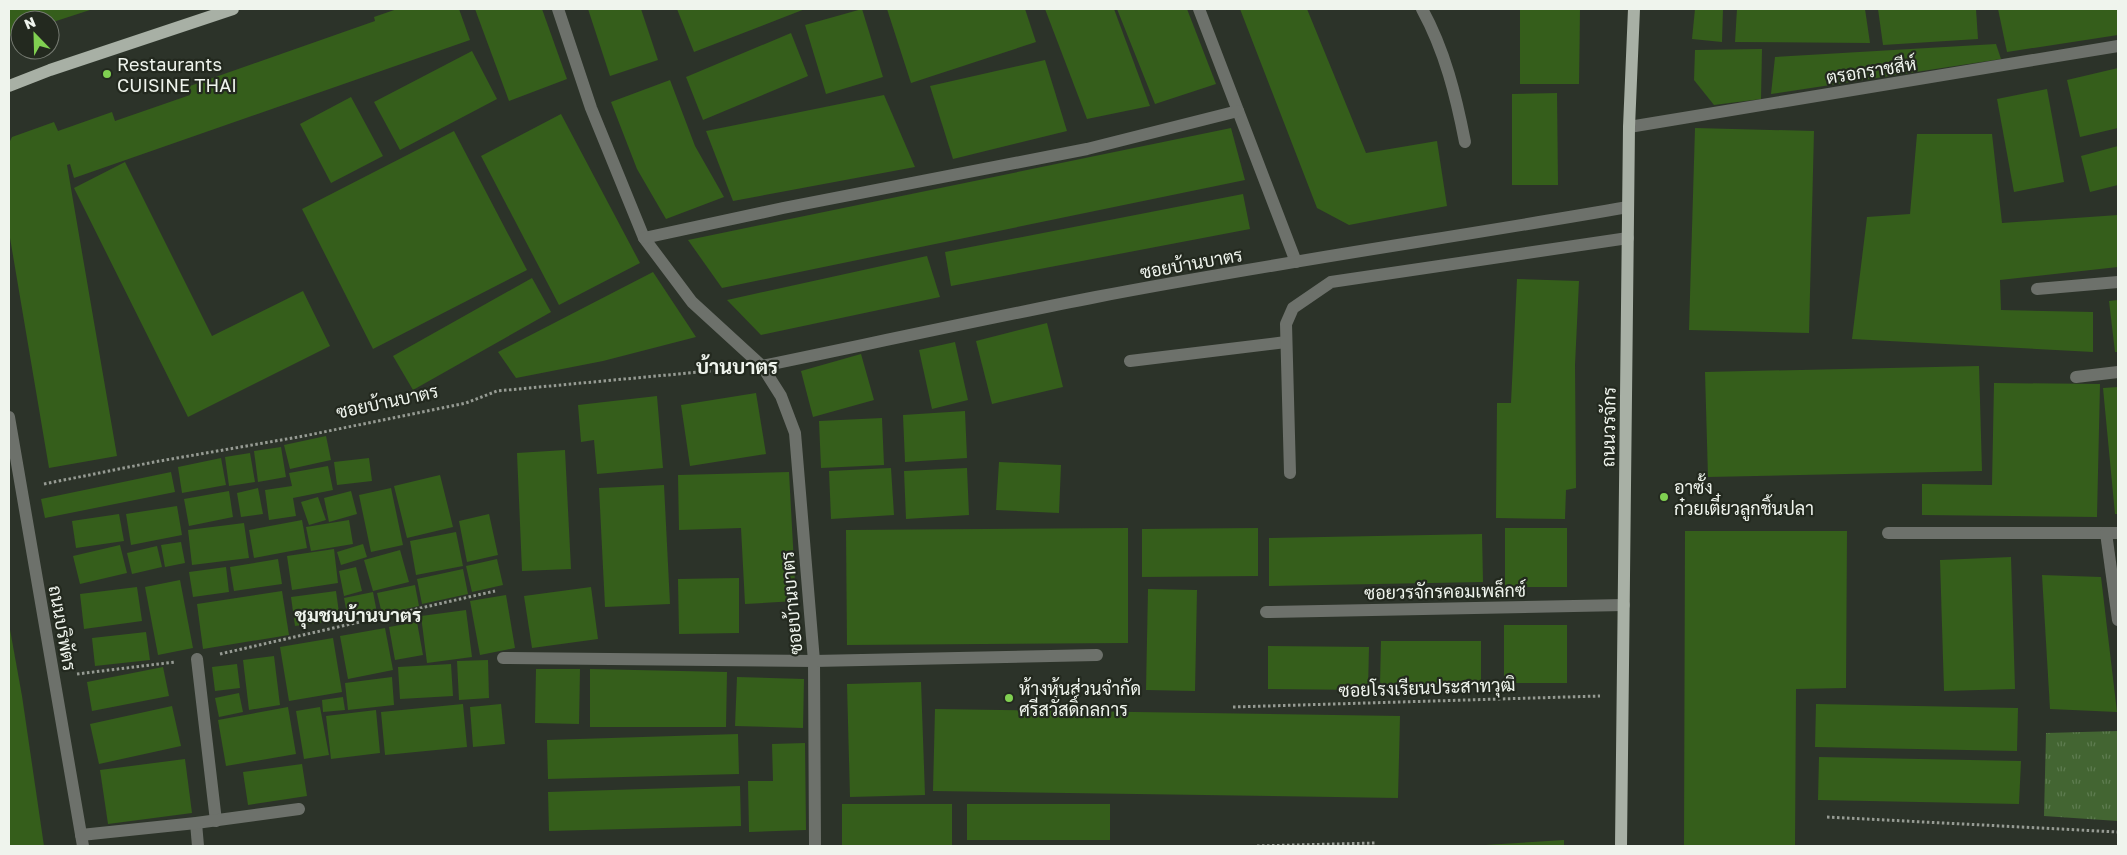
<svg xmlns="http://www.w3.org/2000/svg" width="2127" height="855" viewBox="0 0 2127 855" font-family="'Golos Text',Sarabun,sans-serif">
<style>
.grass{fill:url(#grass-tufts)}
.building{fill:#355e1b}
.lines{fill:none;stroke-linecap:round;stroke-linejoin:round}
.path{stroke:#969b93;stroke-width:3;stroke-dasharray:2.5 2.5;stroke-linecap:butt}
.minor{stroke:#6d716b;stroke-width:12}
.major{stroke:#a8b0a5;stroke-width:12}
.poi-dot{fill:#80d051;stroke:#23291f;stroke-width:2}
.labels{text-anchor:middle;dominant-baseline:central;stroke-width:4.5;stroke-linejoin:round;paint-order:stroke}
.poi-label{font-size:18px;fill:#eff4ed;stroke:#23291f;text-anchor:start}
.street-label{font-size:18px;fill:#eff4ed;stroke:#23291f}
.neighbourhood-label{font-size:19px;font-weight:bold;fill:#eff4ed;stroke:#23291f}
.quarter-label{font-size:20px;font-weight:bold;fill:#eff4ed;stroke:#23291f}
</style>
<defs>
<pattern id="grass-tufts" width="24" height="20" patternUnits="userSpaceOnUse" patternTransform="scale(1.25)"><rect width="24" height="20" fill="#436532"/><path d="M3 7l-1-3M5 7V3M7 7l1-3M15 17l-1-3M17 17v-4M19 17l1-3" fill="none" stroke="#5e7c50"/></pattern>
</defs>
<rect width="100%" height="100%" fill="#2c3329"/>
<polygon class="grass" points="2118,731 2118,821 2044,816 2046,733"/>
<g class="building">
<polygon points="9,9 93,9 50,23 50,20 20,20 20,33 9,36"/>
<polygon points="397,9 459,9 470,40 74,178 70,164 67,165 117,456 49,468 9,232 9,143 12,137 54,122 58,131 112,112 115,121 190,95 187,87 375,21 374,17"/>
<polygon points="475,9 542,9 567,79 509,101"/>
<polygon points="588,9 641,9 658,60 610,76"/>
<polygon points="677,9 805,9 694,52"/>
<polygon points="862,9 883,77 826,94 805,25"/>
<polygon points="887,9 1025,9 1036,42 911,83"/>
<polygon points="1045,9 1114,9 1150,106 1087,119"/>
<polygon points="1117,9 1187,9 1216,84 1155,104"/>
<polygon points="1240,9 1307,9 1366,153 1437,141 1447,206 1349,225 1317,208"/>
<polygon points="1520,9 1580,9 1579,84 1520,84"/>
<polygon points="1695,9 1723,9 1722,42 1692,39"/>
<polygon points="1737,9 1865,9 1870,43 1735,42"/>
<polygon points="1878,9 1976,9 1978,39 1883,45"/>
<polygon points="1998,9 2118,9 2118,35 2007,52"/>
<polygon points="791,33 808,76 703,120 686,77"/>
<polygon points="1996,44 2001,59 1771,94 1775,57"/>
<polygon points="1762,49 1761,99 1714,105 1694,80 1695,50"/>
<polygon points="472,51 497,99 400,150 374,102"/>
<polygon points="1045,60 1067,131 953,159 930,86"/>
<polygon points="2118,68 2118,128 2080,137 2067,80"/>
<polygon points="670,80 695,146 724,197 666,219 637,169 611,102"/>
<polygon points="2047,89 2064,182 2014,192 1997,99"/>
<polygon points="1557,93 1558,185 1512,185 1512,94"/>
<polygon points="884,95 915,167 733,201 706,131"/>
<polygon points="351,97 383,156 331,183 300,124"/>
<polygon points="561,114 640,263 559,305 481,156"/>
<polygon points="1231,128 1245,180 722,288 688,240"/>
<polygon points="1695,128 1814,131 1809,333 1689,330"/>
<polygon points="454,131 527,270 373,349 302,209"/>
<polygon points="1917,134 1992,134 2002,223 2118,215 2118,267 2000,280 2001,310 2093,312 2093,352 1852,339 1867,217 1910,214"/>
<polygon points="2118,146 2118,185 2090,192 2081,156"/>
<polygon points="125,162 212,336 303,291 330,346 188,417 74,188"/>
<polygon points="1243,194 1250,229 951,286 945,252"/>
<polygon points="927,256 940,297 761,335 727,300"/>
<polygon points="653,272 696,337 603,361 516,378 498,352"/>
<polygon points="532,278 551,312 413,390 393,356"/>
<polygon points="1517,279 1579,281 1575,365 1576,488 1566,490 1565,519 1496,518 1497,403 1511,403"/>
<polygon points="2118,300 2118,352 2115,352 2109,301"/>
<polygon points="1047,323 1063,387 992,404 976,341"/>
<polygon points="955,342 968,400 932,409 919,350"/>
<polygon points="861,354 874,400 813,417 801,371"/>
<polygon points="1979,366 1982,471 1708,477 1705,372"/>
<polygon points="1994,383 2100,384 2097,517 1922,515 1922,484 1992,485"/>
<polygon points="2118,387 2118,514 2115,514 2103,388"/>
<polygon points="756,393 766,454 690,466 681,405"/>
<polygon points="657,396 663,468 597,474 594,440 581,442 578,405"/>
<polygon points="965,411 967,458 905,462 903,415"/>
<polygon points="882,418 884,465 821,468 819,421"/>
<polygon points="326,436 331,460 290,469 284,445"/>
<polygon points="281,447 286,477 258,482 254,451"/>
<polygon points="565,450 571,569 522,571 517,453"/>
<polygon points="250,453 255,482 229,486 225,457"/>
<polygon points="221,458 226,485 182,493 178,467"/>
<polygon points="369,458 372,481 337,485 334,462"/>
<polygon points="999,462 1061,465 1059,513 996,510"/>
<polygon points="328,466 333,490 293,498 296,516 269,520 265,490 292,486 289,473"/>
<polygon points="891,468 894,515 831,519 829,471"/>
<polygon points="967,468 969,515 906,519 904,471"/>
<polygon points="171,472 175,492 45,518 41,499"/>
<polygon points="789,472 796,601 745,604 741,528 679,530 678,475"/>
<polygon points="440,475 453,527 407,538 394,486"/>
<polygon points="664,485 670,604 605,607 599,488"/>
<polygon points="258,488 263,514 241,517 237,493"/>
<polygon points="391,488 403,545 371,552 359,495"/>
<polygon points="229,491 233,517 189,526 184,499"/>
<polygon points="351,491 357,514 329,522 324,498"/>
<polygon points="318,497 326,520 309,525 301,502"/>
<polygon points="177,506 182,535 131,545 126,514"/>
<polygon points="119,514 124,541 76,548 72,521"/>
<polygon points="489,514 498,555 467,562 459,521"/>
<polygon points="302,520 307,548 254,558 249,530"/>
<polygon points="349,520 353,544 311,551 306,527"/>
<polygon points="244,523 249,558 192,565 188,530"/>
<polygon points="1128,528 1128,643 847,645 846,530"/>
<polygon points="1258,528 1258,576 1142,577 1142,529"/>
<rect x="1505" y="528" width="62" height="59"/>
<polygon points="1685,531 1847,531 1846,688 1796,689 1795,846 1684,846"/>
<polygon points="456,532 463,566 416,575 410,541"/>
<polygon points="1482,534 1483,582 1269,586 1269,538"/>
<polygon points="181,542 185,563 165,567 161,545"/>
<polygon points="363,544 367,557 341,565 337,552"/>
<polygon points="120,545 127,573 80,584 73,556"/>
<polygon points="157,546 162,567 132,574 127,553"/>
<polygon points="334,549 338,583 292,590 287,556"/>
<polygon points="400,550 409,582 373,591 364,560"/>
<polygon points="2011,557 2015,689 1944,691 1940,560"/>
<polygon points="278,559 282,584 234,591 230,567"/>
<polygon points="497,559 503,585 472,592 466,566"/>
<polygon points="226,567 229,592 193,597 189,572"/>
<polygon points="356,567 362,591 344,596 339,571"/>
<polygon points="463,569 468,594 422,604 417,579"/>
<polygon points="2042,575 2101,577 2117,712 2050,709"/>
<polygon points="739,578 739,633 679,634 678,579"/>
<polygon points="180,580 193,648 158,655 145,587"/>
<polygon points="415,585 419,606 382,614 377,593"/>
<polygon points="137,587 142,621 84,629 80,594"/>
<polygon points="591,587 598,639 532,648 524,596"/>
<polygon points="1148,589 1197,590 1195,691 1146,690"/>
<polygon points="282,591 289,635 203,649 197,604"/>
<polygon points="336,591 340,620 295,626 291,597"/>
<polygon points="373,592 377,613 348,619 344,598"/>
<polygon points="506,595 515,648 480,655 470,601"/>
<polygon points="466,610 472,657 427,663 421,616"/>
<polygon points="417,622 423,655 395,660 389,627"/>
<polygon points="9,624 22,696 44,846 9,846"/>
<rect x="1504" y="625" width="63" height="58"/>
<polygon points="385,628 393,670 348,679 340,636"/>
<polygon points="146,632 150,660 95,666 92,638"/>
<polygon points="333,638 342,692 289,701 280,647"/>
<polygon points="1381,641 1481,641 1481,684 1380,684"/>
<polygon points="1268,646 1369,647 1368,690 1268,689"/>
<polygon points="274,656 280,705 249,710 243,660"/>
<polygon points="488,660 489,698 459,700 457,661"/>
<polygon points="237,664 240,688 215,691 212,667"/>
<polygon points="451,664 453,696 400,699 398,667"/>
<polygon points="163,667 169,696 92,711 87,682"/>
<polygon points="536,669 580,669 579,724 535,723"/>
<polygon points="590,669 727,672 726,727 590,727"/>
<polygon points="392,677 394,705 348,710 345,683"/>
<polygon points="737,677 804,679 803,728 735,726"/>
<polygon points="921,682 925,795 850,797 847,684"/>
<polygon points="239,693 243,712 219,717 215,698"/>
<polygon points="343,697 345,710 323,712 322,700"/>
<polygon points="463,704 467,747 385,755 381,712"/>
<polygon points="501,704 505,744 473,747 470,707"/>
<polygon points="1816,704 2018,708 2017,751 1815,747"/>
<polygon points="172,706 181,746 99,764 90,724"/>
<polygon points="288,707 296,754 226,766 218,720"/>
<polygon points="320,707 329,755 304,759 296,711"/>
<polygon points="935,709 1400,716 1398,798 933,791"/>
<polygon points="376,710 380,753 331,759 326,716"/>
<polygon points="738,734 739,774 548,779 547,740"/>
<polygon points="805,743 806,830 749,832 748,781 773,781 772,744"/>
<polygon points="1819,757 2021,761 2019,804 1818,800"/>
<polygon points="185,759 192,813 108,824 100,770"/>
<polygon points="302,764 307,796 248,805 243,772"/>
<polygon points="740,786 741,826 549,831 548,792"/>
<rect x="842" y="804" width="110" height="42"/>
<rect x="967" y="804" width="143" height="36"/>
<polygon points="1564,840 1564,846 1485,846 1485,845"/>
</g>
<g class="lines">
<g class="path">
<polyline points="44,484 154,462 304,436 466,403 497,391 731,369"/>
<polyline points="220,654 495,591"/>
<polyline points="77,674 175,662"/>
<polyline points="1233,707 1600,696"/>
<polyline points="1827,817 2118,832"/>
<polyline points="1257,846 1375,843"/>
</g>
<g class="minor">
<polyline points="558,9 591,108 644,238 692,302 762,366 781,396 795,433 814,661 815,846"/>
<polyline points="1199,9 1296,262"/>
<path d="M1422 9C1445 51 1456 96 1465 142"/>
<polyline points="1629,127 2118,46"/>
<polyline points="644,238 783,208 1087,149 1238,111"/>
<polyline points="2037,289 2118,282"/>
<polyline points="1130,361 1286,342"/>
<path d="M762 366C873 343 984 319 1096 297 1272 263 1451 238 1628 207"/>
<polyline points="2076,377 2118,372"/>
<polyline points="9,417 83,846"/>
<polyline points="1290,473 1286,324 1293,308 1331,282 1628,238"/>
<polyline points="1888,533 2118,533"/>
<polyline points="2106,533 2118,620"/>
<polyline points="1266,612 1624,605"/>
<polyline points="503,658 814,661 1097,655"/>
<polyline points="197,659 216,821"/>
<polyline points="196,823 198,846"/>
<polyline points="81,835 196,823 299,809"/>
</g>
<g class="major">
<polyline points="9,86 50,70 233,9"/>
<polyline points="1621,846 1629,127 1634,9"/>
</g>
</g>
<g class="poi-dot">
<circle cx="107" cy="74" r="5"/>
<circle cx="1664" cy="497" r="5"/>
<circle cx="1009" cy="698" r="5"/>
</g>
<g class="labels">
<g class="poi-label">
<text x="117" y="64">Restaurants<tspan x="117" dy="21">CUISINE THAI</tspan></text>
<text x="1674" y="487">อาซั้ง<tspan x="1674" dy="21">ก๋วยเตี๋ยวลูกชิ้นปลา</tspan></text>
<text x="1019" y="688">ห้างหุ้นส่วนจำกัด<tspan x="1019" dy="21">ศรีสวัสดิ์กลการ</tspan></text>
</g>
<g class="street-label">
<text transform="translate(1871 70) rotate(-9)">ตรอกราชสีห์</text>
<text transform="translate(1191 263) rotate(-10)">ซอยบ้านบาตร</text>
<text transform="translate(387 401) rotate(-12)">ซอยบ้านบาตร</text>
<text transform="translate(1608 427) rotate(-89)">ถนนวรจักร</text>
<text transform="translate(1445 591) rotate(-1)">ซอยวรจักรคอมเพล็กซ์</text>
<text transform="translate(791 603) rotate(-95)">ซอยบ้านบาตร</text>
<text transform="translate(63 628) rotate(80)">ถนนบริพัตร</text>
<text transform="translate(1427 687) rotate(-2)">ซอยโรงเรียนประสาทวุฒิ</text>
</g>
<g class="neighbourhood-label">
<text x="358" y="614">ชุมชนบ้านบาตร</text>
</g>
<g class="quarter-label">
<text x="737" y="366">บ้านบาตร</text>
</g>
</g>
<rect width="2127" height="855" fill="none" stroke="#eff4ed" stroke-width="20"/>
<g transform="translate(35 35) rotate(337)"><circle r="24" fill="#23291f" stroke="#757a71"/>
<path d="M0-4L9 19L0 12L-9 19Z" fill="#80d051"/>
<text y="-8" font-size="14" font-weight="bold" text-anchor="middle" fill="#eff4ed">N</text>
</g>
</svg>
